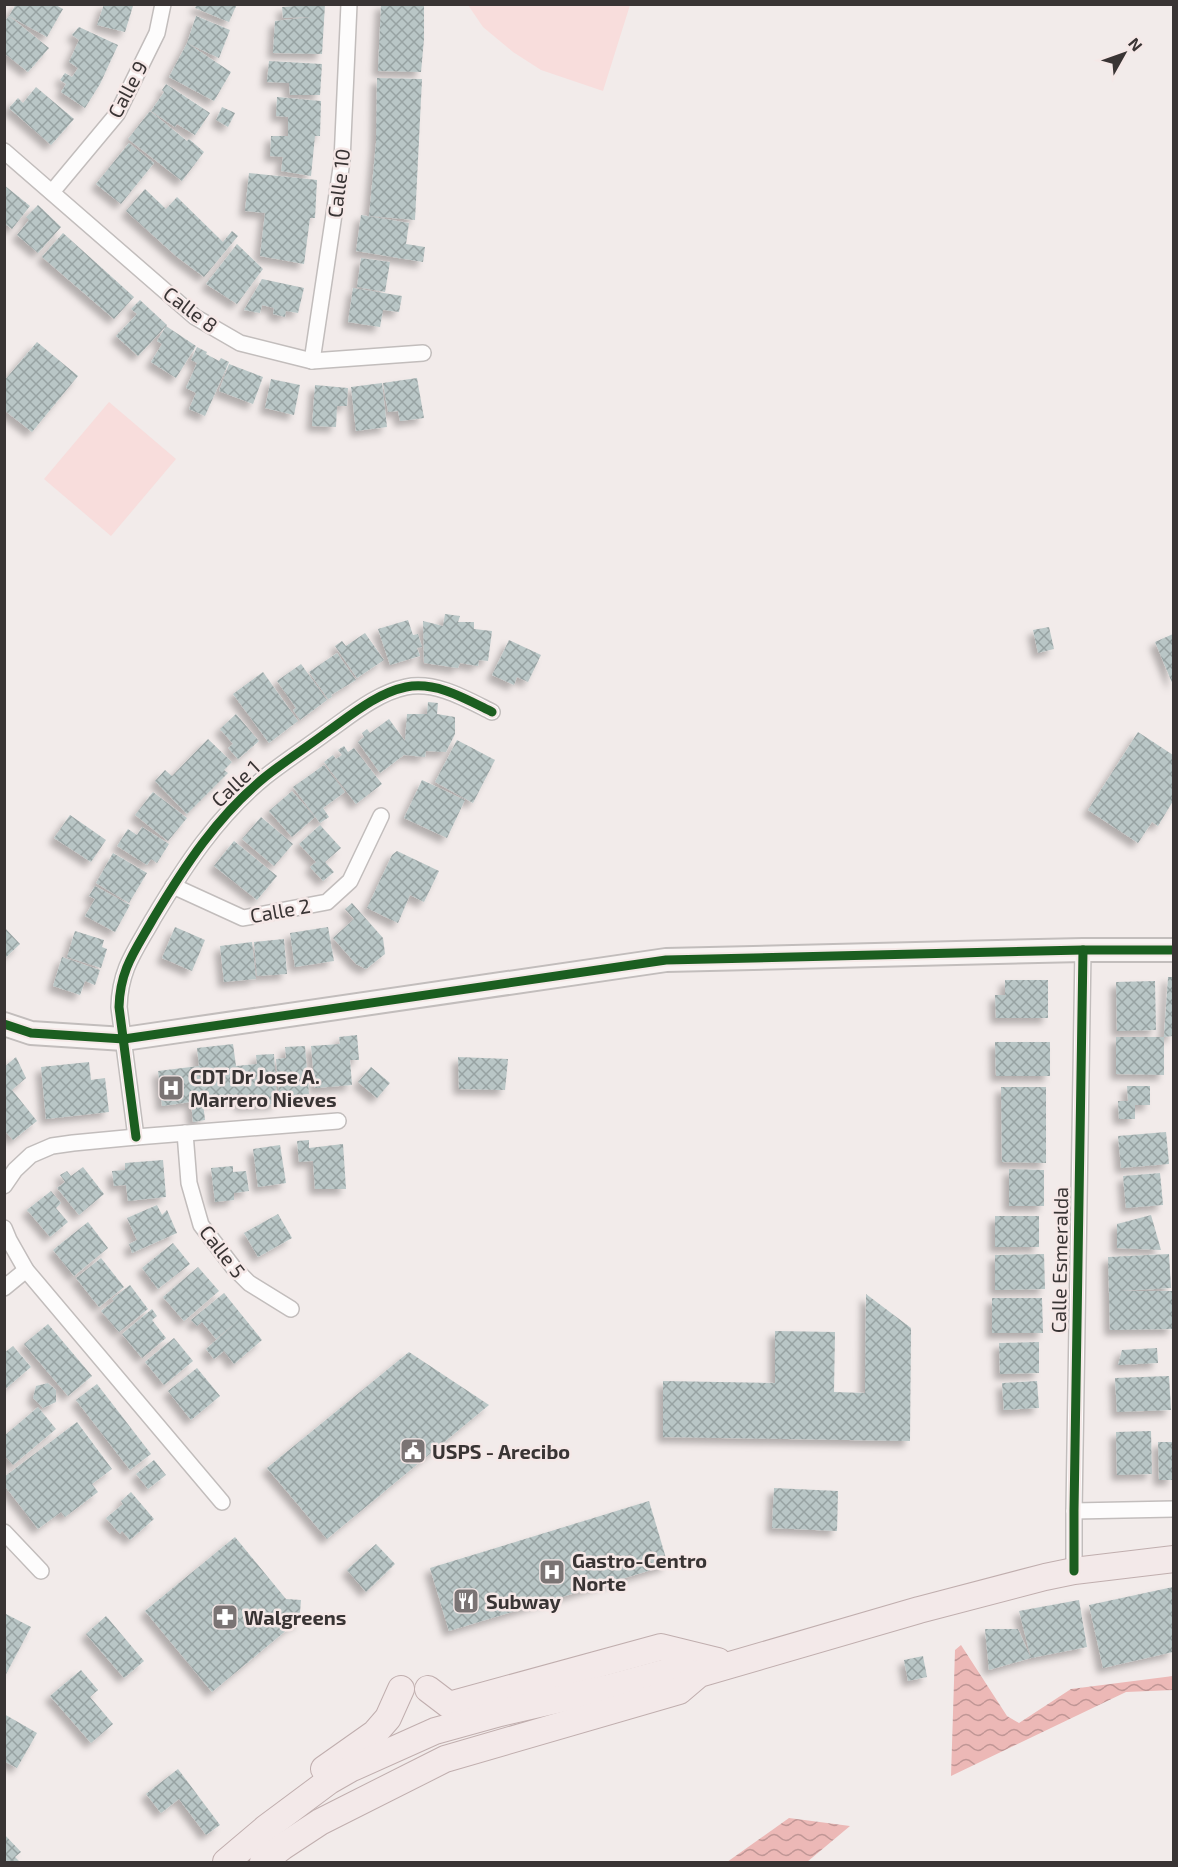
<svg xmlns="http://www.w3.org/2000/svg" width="1178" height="1867" viewBox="0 0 1178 1867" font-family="'Exo 2',sans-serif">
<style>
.pitch{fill:#f8dddc}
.water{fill:url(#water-waves)}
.building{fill:url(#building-cross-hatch);filter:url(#shadow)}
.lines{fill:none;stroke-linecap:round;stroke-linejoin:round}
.street-casing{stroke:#c2bdbc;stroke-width:18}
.secondary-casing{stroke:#c2bdbc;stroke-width:26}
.primary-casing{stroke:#c0aeae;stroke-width:28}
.street{stroke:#fdfcfc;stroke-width:15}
.secondary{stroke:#f8f3f2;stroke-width:22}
.primary{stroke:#f3e9e9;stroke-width:26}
.cycleway-casing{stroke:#f5e8e7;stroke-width:13}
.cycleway{stroke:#1b5e20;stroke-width:9}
.labels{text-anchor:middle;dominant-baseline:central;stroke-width:5;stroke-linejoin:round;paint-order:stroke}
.street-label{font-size:20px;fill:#393434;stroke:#f5e8e7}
.poi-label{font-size:20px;font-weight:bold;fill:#393434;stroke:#f5e8e7;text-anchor:start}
</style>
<defs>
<pattern id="water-waves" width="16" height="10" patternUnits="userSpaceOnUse" patternTransform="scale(1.5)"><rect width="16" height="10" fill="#ecb8b6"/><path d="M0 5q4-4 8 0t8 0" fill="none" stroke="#c09695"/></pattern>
<pattern id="building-cross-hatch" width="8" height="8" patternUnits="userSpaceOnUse" patternTransform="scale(1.5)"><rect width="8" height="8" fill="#b9c6c6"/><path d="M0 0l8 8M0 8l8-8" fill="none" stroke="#97a2a2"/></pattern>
<filter id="shadow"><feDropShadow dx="-5.5" dy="5.5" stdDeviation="3" flood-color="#0004"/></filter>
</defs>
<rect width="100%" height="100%" fill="#f2ebea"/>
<g class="pitch">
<polygon points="468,5 630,5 603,91 541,70 513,52 483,27"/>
<polygon points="109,402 176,459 111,536 44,479"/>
</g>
<g class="water">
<polygon points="961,1645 1007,1716 1019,1723 1071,1689 1173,1676 1173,1690 1126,1692 951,1776 955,1650"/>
<polygon points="789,1818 850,1826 807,1862 727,1862"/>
</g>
<g class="building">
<polygon points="16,4 54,4 63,9 47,37 9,16"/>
<polygon points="104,4 133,6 125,32 97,25"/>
<polygon points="197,4 237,4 229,22 195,8"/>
<polygon points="295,4 325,4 322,54 273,53 275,21 311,17 283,18 282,7 295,6"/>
<polygon points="381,4 424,4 424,39 421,72 378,71"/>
<polygon points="9,16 49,48 28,72 4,53 4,22"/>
<polygon points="196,16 230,30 219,58 187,43 231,72 214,101 169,77 187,43"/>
<polygon points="79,27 118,45 100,84 85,108 61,92 66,84 60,80 65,73 72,77 78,68 69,62 79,40 72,35"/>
<polygon points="269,61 322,64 320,95 290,95 289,83 267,82"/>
<polygon points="377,78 422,79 415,220 369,216 376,143"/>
<polygon points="166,84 210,113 195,135 177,124 175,127 151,111 164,92 162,90"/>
<polygon points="36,87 74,119 51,145 9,108 18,98 23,103"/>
<polygon points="277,97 321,101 320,136 315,136 311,176 281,171 283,157 270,156 271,136 288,136 288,117 276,116"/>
<polygon points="222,107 235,113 228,127 216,120"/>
<polygon points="150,111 187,141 189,139 204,152 182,181 128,139"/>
<polygon points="129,143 154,163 121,204 96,184"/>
<polygon points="249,173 317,180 315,218 310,218 304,264 260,256 265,213 245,211"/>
<polygon points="4,185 30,206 12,229 4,223"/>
<polygon points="145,189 166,209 177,197 223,242 232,231 238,236 204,277 177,257 126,211"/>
<polygon points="38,205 61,227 38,253 17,235 29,220 26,217"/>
<polygon points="361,215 409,223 406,244 425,247 423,262 356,251"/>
<polygon points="63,233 134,297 114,319 42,257"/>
<polygon points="237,244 263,269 237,304 206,284"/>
<polygon points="361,258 390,262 385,292 357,287"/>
<polygon points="262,279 304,288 298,313 286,311 285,317 273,314 274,308 262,305 260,313 244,310"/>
<polygon points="353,288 402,296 399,312 383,310 380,327 348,322"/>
<polygon points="140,300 167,325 138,356 116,336 137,314 131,309"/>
<polygon points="166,326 196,346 176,378 151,362 162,344 157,341"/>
<polygon points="37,342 78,376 32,432 4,410 4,381"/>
<polygon points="197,347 207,352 206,354 219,361 221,358 229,362 205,416 189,409 196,393 186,388 197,363 191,360"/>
<polygon points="229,364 263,377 253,404 219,391"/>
<polygon points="417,378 424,418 400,421 398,411 388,412 383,383"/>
<polygon points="271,379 300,385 294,415 265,408"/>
<polygon points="382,383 387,427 356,431 351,387"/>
<polygon points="315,385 348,388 347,406 337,406 336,427 312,426"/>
<polygon points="445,614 460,616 458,622 474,622 474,629 492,631 488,661 479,660 478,666 460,663 458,668 424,663 423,621 443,626"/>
<polygon points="408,620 413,635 418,634 422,647 417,648 420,656 390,665 378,629"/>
<polygon points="1049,627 1054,649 1038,653 1033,630"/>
<polygon points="365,633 384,660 357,678 335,646 342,641 346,646"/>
<polygon points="1173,634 1173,685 1155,642"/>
<polygon points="509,640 541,655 528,682 517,677 514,685 492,675"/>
<polygon points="337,653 356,680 331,695 332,697 328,699 309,672"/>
<polygon points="301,664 327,700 300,720 293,710 296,708 277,681"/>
<polygon points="263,672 298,721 269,743 233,694"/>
<polygon points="428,702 438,703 437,714 455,717 455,734 446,752 426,751 425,757 404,755 380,773 358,742 364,737 362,733 367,729 370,733 389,719 405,741 407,714 427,714"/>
<polygon points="236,714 259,741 238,759 228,748 233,744 220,729"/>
<polygon points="1138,732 1173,755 1173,801 1158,826 1152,822 1138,843 1088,810"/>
<polygon points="208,739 232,762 224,770 228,773 187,814 155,781 165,770 172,776"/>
<polygon points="457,740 495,760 473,803 435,782"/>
<polygon points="344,746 348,752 354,748 382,784 356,804 324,762 333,755 336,759 342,755 338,750"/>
<polygon points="324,765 345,792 323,808 329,817 320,823 293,787"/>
<polygon points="422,780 465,800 447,838 404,818"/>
<polygon points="292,791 315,817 292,837 269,811"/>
<polygon points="153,792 187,818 168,841 135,815"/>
<polygon points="70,815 106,840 91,862 54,838"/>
<polygon points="261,817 293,844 274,866 242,839"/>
<polygon points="320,825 341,848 325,862 334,872 323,881 310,867 316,862 299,844"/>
<polygon points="142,827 169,844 157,863 151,859 147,865 117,846 128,829 137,835"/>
<polygon points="234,841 277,876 257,900 214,866"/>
<polygon points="397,851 439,871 424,902 410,895 398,923 367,908 392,855"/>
<polygon points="113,853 147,873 129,903 96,883"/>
<polygon points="95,886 130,905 115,932 85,916 95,899 89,896"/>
<polygon points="352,903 383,938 385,954 366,969 356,964 333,938 354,919 345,909"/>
<polygon points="4,927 20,944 4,959"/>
<polygon points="175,927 205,940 192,971 162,958"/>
<polygon points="328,927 334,961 295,967 290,933"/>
<polygon points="75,931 104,940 102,947 107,949 101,968 67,957"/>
<polygon points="284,939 287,974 257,976 254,942"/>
<polygon points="252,942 256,979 224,982 220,946"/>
<polygon points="62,957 100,970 95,985 85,981 80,995 53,986"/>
<polygon points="1168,977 1173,977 1173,1036 1164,1037"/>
<polygon points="1005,980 1048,980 1048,1018 996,1018 995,995 1005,995"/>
<polygon points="1155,981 1156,1030 1117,1031 1116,982"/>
<polygon points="357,1035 359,1060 350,1060 352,1085 315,1088 311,1046 340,1044 339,1037"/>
<polygon points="1116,1037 1164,1037 1164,1075 1116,1074"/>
<polygon points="995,1042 1050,1042 1050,1076 996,1076"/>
<polygon points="233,1044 236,1066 257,1064 256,1055 274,1054 277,1104 240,1106 239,1099 203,1103 205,1120 193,1122 191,1102 162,1106 158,1071 199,1066 197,1048"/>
<polygon points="305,1046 309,1094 279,1097 276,1059 286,1058 285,1047"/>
<polygon points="16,1057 26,1078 12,1090 37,1121 13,1140 4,1130 4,1067"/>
<polygon points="458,1057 508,1059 505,1090 459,1089"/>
<polygon points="89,1062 91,1080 105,1078 109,1112 46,1119 41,1067"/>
<polygon points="371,1067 390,1083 377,1098 358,1082"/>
<polygon points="1127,1086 1150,1086 1150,1105 1135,1105 1135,1119 1119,1119 1118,1101 1128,1101"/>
<polygon points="1001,1087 1046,1087 1046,1163 1002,1162"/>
<polygon points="1166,1132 1169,1164 1121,1168 1118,1136"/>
<polygon points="309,1140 309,1148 343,1144 346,1189 315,1189 313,1161 299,1162 297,1141"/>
<polygon points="280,1145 286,1183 258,1187 253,1149"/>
<polygon points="163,1160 166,1197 128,1201 126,1185 114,1186 112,1171 125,1170 125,1163"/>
<polygon points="233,1166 233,1172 246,1171 249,1191 234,1193 234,1200 215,1202 211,1168"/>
<polygon points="83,1167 104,1194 79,1215 57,1188 65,1182 60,1175 67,1171 71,1176"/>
<polygon points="1009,1169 1044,1170 1044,1206 1009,1206"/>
<polygon points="1160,1173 1163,1205 1126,1208 1123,1176"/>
<polygon points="51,1191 61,1203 56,1208 68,1222 50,1237 27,1210"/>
<polygon points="157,1205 162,1215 167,1210 177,1233 132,1253 129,1244 137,1240 127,1218"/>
<polygon points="278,1214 292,1238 258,1257 244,1233"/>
<polygon points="1151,1215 1161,1250 1117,1248 1117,1224"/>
<rect x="995" y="1216" width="44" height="31"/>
<polygon points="88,1222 108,1248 74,1276 53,1250"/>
<polygon points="173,1243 190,1264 158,1289 142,1268"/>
<polygon points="1044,1254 1045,1289 995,1290 995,1255"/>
<polygon points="1169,1254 1171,1288 1121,1291 1172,1291 1173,1329 1110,1330 1108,1257"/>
<polygon points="101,1258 124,1287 99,1307 76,1278"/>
<polygon points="198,1267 219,1291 184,1321 163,1297"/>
<polygon points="130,1285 148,1309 119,1332 101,1311 114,1301 112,1299"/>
<polygon points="224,1293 262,1340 234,1364 224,1351 214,1359 206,1349 239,1320 216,1339 202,1322 197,1326 191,1320"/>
<polygon points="866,1294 911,1328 910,1441 663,1437 663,1381 775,1383 775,1331 835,1332 834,1392 865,1393"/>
<polygon points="992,1298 1042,1298 1043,1333 992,1333"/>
<polygon points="152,1309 157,1316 152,1320 166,1338 142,1358 122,1334"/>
<polygon points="48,1324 92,1376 68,1396 24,1344"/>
<polygon points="174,1338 193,1361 164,1385 145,1362"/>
<polygon points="1039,1342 1039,1373 1000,1374 999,1343"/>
<polygon points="13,1346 31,1367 4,1390 4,1353"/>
<polygon points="1157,1348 1158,1363 1118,1365 1122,1350"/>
<polygon points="409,1352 489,1405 327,1539 267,1468"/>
<polygon points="197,1368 220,1396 191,1420 168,1391"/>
<polygon points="1169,1376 1171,1410 1117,1412 1115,1378"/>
<polygon points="1037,1381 1039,1408 1004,1410 1002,1383"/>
<polygon points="48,1383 56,1390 56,1402 43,1408 33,1398 36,1386"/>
<polygon points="97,1384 151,1454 130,1470 76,1400"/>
<polygon points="38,1407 56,1429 13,1465 4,1455 4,1436"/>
<polygon points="77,1422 112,1469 92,1484 98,1492 65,1517 61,1512 38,1529 4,1485 4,1477"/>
<polygon points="1151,1431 1152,1474 1117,1475 1116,1432"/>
<polygon points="1158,1442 1172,1442 1173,1480 1159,1480"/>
<polygon points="154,1460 166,1475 148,1489 136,1474"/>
<polygon points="774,1488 838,1491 837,1531 772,1528"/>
<polygon points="131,1492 154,1519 130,1540 122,1531 120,1534 106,1518 123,1504 121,1501"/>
<polygon points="649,1501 668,1565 449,1631 430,1568"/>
<polygon points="235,1537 286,1599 301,1600 299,1624 294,1624 212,1692 145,1611"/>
<polygon points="376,1544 395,1564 366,1592 347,1570"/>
<polygon points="1173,1587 1173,1652 1103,1668 1089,1605"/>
<polygon points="1079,1600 1087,1647 1031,1658 1019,1611"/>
<polygon points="4,1613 31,1627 4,1678"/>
<polygon points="106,1616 144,1661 124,1678 86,1634"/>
<polygon points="985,1629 1018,1629 1031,1658 989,1670"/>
<polygon points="923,1656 927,1677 908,1681 904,1660"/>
<polygon points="81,1670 98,1690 90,1697 113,1724 91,1743 50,1696"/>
<polygon points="4,1714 37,1733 17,1768 4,1761"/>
<polygon points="178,1769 220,1825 206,1835 179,1799 161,1813 146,1794"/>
<polygon points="4,1834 21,1852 15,1857 20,1862 4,1862"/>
</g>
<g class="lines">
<g class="street-casing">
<g id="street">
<polyline points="4,151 195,317 240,343 312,361 423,353"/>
<polyline points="52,192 117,114 157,33 163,4"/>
<polyline points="312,361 342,161 349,4"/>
<polyline points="173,886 243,918 327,902 350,881 381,816"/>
<polyline points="185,1133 189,1183 201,1225 233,1267 249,1283 291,1309"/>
<path d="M136 1137 119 1007C120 969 135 951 153 919 184 867 217 816 265 777 285 761 307 747 327 732 351 715 377 693 406 687 436 681 466 699 492 712"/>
<polyline points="4,1186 15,1170 31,1155 52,1146 73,1143 136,1137 338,1121"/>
<polyline points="4,1228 9,1240 26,1270 222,1502"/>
<polyline points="4,1288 26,1270"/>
<polyline points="1074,1511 1174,1509"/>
<polyline points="4,1532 41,1571"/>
<polyline points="1074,1571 1074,1511 1083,950"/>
</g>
</g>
<g class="secondary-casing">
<polyline id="secondary" points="4,1024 31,1033 124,1039 666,960 1083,950 1174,950"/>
</g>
<g class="primary-casing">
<g id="primary">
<polyline points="428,1689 449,1705 661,1647 718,1661"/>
<polyline points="324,1769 375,1733 388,1718 401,1689"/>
<polyline points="226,1862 266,1828 329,1781 350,1769 435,1731 500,1713 608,1688 674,1670 699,1674"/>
<polyline points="263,1862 282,1847 320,1822 445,1759 679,1691 699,1674 919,1610 1045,1577 1074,1571 1174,1559"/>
</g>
</g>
<use href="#street" class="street"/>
<use href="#secondary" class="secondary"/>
<use href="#primary" class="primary"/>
<g class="cycleway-casing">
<g id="cycleway">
<polyline points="4,1024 31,1033 124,1039 666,960 1083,950 1174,950"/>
<path d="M136 1137 119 1007C120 969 135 951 153 919 184 867 217 816 265 777 285 761 307 747 327 732 351 715 377 693 406 687 436 681 466 699 492 712"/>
<polyline points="1074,1571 1074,1511 1083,950"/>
</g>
</g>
<use href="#cycleway" class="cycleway"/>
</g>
<defs>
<g id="hospital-square" transform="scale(1.35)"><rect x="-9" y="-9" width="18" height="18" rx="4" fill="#7a7474" stroke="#f5e8e7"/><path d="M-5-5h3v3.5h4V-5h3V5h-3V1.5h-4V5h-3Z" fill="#fff"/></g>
<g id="civic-square" transform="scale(1.35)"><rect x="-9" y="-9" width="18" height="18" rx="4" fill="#7a7474" stroke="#f5e8e7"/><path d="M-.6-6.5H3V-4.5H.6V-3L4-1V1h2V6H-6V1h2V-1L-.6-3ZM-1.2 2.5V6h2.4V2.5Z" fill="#fff"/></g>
<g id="restaurant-square" transform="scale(1.35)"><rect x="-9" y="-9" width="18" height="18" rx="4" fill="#7a7474" stroke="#f5e8e7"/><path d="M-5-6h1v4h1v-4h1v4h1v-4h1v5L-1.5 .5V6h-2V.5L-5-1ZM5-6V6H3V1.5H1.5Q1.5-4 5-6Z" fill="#fff"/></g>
<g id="pharmacy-square" transform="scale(1.35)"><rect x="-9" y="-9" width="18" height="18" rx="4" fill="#7a7474" stroke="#f5e8e7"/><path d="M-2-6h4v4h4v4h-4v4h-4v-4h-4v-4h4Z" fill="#fff"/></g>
</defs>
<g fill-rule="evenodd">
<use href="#hospital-square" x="171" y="1088"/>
<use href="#civic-square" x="413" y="1451"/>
<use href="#hospital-square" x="552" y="1572"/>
<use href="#restaurant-square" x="466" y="1601"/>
<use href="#pharmacy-square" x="225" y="1617"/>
</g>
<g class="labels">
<g class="street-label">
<text transform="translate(127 89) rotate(-62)">Calle 9</text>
<text transform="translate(338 183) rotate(-83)">Calle 10</text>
<text transform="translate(191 309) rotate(37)">Calle 8</text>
<text transform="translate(235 783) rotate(-43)">Calle 1</text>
<text transform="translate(280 910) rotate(-10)">Calle 2</text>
<text transform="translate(223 1251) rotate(52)">Calle 5</text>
<text transform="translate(1059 1260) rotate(-89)">Calle Esmeralda</text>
</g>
<g class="poi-label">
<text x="190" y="1076">CDT Dr Jose A.<tspan x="190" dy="23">Marrero Nieves</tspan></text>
<text x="432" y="1451">USPS - Arecibo</text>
<text x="572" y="1560">Gastro-Centro<tspan x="572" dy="23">Norte</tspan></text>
<text x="486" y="1601">Subway</text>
<text x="244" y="1617">Walgreens</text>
</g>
</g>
<rect width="1178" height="1867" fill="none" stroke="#393434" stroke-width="12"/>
<g transform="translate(1124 54) rotate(50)" stroke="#f5e8e7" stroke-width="4.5" paint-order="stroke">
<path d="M0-4.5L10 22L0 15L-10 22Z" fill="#393434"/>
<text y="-9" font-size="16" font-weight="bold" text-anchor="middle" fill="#393434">N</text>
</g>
</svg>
